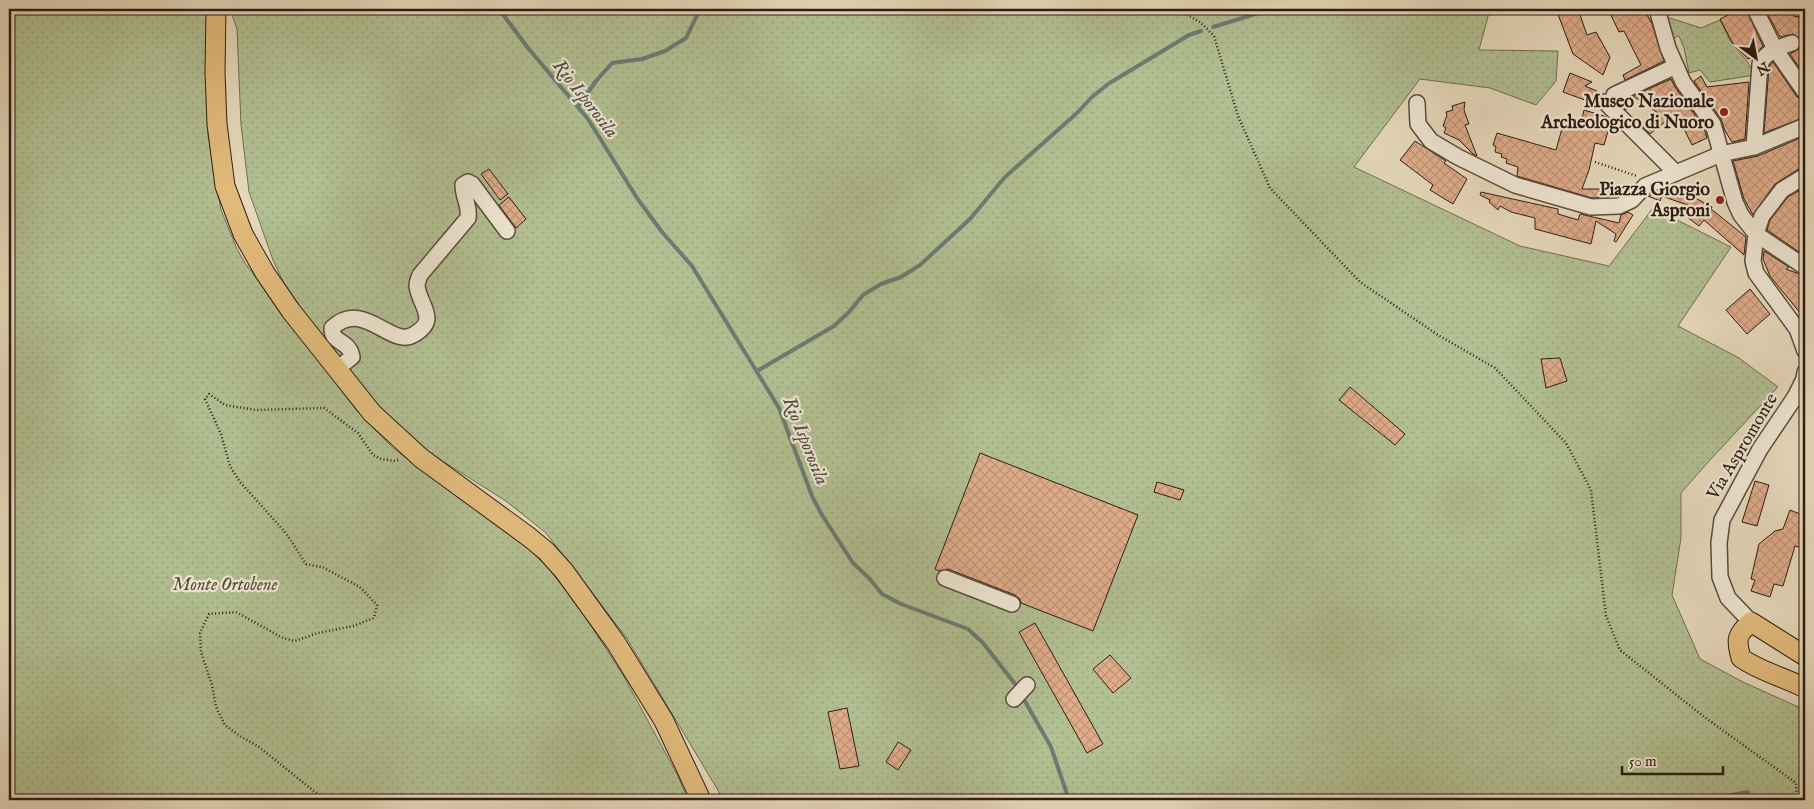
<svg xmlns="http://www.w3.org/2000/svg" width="1814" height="809" viewBox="0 0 1814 809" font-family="'IM FELL English',serif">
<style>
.green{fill:url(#green-dots);stroke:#6f6e53}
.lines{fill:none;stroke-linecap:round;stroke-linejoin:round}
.stream{stroke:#6c7b74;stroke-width:4}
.building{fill:url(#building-cross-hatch);stroke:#2c1d13}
.minor-tunnel{stroke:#c2b49b;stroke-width:15;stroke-dasharray:15 8;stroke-linecap:butt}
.minor-casing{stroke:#5b4c3e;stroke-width:18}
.major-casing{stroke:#2c1d13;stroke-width:21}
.path{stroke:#2c1d13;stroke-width:2.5;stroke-dasharray:1 2.5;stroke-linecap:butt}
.minor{stroke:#efe7d4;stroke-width:15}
.major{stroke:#e4bd7e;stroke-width:19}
.poi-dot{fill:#8f2418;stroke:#efe7d4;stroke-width:2}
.labels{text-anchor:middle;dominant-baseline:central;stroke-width:4.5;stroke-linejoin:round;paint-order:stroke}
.poi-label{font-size:18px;font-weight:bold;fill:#2c1d13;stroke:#efe7d4;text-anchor:end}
.street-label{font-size:18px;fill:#2c1d13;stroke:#efe7d4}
.park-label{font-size:18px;font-style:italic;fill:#544e39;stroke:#efe7d4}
.water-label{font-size:19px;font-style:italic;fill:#4c4c44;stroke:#efe7d4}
</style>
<defs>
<pattern id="green-dots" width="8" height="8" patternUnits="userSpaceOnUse" patternTransform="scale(1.25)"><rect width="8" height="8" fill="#b2c093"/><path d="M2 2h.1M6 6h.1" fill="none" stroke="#99a57e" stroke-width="1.8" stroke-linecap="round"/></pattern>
<pattern id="building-cross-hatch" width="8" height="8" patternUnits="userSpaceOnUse" patternTransform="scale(1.25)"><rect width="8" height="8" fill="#e0ad8b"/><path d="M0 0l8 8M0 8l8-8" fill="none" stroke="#c09477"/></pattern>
</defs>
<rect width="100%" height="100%" fill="#e7dabd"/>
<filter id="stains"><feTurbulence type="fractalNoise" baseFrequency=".004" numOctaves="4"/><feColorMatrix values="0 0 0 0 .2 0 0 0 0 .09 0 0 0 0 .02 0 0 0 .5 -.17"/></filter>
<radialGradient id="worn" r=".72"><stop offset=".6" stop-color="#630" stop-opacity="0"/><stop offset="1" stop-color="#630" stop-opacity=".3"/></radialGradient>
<g class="green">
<polygon points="9,9 206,9 208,135 221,210 237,249 245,263 356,410 394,449 523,543 547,567 577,604 623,675 678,776 688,800 9,800"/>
<polygon points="230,9 1490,9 1479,50 1558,51 1556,81 1536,105 1490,88 1420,79 1354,167 1520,246 1609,266 1653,208 1731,247 1678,326 1739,358 1778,387 1709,461 1681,493 1681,538 1672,595 1700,659 1743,682 1805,710 1805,800 722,800 719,792 626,637 546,533 506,501 425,450 369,398 289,294 273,260 249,192 241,125 237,29"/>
<polygon points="1670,18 1701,28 1720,20 1731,42 1747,61 1755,75 1710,82 1700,70 1689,73 1684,48 1679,36 1671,39 1665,19"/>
</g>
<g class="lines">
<g class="stream">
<polyline points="499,9 528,48 588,119 637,198 662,232 692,266 779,408 812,496 822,515 853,563 869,578 882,594 901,604 968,629 983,643 1019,689"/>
<polyline points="1213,27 1272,9"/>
<polyline points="578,107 596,81 612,63 642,59 665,51 686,38 700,9"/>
<polyline points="757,371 834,326 849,312 863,295 881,284 901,277 920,265 970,219 1005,177 1077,113 1092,97 1108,84 1189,35 1201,31"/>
<polyline points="1022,696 1051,747 1069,800"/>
<polyline points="1703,800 1748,792"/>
</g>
</g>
<g class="building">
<polygon points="1556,9 1578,9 1587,35 1596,32 1610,57 1603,75 1573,54"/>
<polygon points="1608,9 1644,9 1652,24 1664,61 1625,80 1623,75 1641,65 1624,31 1619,32"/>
<polygon points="1726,9 1746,9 1763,46 1753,57 1748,59 1732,42 1720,19 1728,15"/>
<polygon points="1765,9 1789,9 1795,17 1805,15 1805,76 1790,54 1799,49 1801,40 1793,34 1780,37"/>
<polygon points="1773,62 1797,97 1805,101 1805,117 1764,133 1769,67"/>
<polygon points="1570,73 1592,82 1585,86 1597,91 1593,103 1563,92"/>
<polygon points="1701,76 1707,87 1749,82 1745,139 1732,142 1725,131 1721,119 1694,81"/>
<polygon points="1671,79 1675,87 1704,128 1707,138 1692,145 1679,119 1670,126 1666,121 1650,134 1642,126 1658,113 1633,96"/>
<polygon points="1631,97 1635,99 1626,110 1620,103"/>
<polygon points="1465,102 1464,110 1469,124 1465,125 1477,156 1473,154 1459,140 1444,133 1446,128 1443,126 1447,115 1446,112 1453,110 1452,106"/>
<polygon points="1584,110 1607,117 1611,121 1604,145 1595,143 1589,170 1582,189 1615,189 1616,197 1592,198 1517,176 1518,167 1506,163 1507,159 1501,157 1502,154 1495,152 1496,147 1493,145 1497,133 1556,150 1563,125 1568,127 1570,123 1575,124 1576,120 1581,123"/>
<polygon points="1805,136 1805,167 1800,168 1775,184 1753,215 1744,199 1733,161 1758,156"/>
<polygon points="1415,141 1446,161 1444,163 1467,179 1453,204 1430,190 1433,185 1400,160"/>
<polygon points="489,169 508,194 500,200 481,174"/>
<polygon points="1668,187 1688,194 1712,207 1711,209 1746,237 1744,255 1704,220 1699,226 1683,214 1690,206 1662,196 1660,201 1648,196"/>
<polygon points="1805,187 1805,256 1767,230 1770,220 1788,197"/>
<polygon points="1481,192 1558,209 1558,214 1578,220 1580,214 1619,223 1621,215 1628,212 1633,215 1616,242 1614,241 1616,234 1596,221 1591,244 1535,229 1535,218 1511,212 1500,206 1498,210 1489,202 1490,200 1480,195"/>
<polygon points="509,197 526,219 516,228 499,205"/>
<polygon points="1764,251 1789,267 1786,269 1805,276 1805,319 1770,276 1763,259"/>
<polygon points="1750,289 1770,314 1747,334 1726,310"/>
<polygon points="1560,358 1567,381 1546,388 1541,359"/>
<polygon points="1350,387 1405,434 1395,445 1339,400"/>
<polygon points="980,453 1138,515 1093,631 1021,603 1020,599 1015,595 948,569 939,571 935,569"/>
<polygon points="1755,481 1769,485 1757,526 1742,522"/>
<polygon points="1157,482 1184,490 1180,500 1154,492"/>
<polygon points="1790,510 1805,516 1805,549 1795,546 1783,586 1774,584 1770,597 1751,591 1755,580 1751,579 1759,544 1775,531 1783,529"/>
<polygon points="1035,623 1103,744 1087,753 1019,632"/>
<polygon points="1110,655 1131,678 1113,693 1093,669"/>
<polygon points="847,708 859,766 840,769 828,712"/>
<polygon points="898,742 911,750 898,770 886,762"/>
</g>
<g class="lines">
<polyline class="minor-tunnel" points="1792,43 1805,39"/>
<g class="minor-casing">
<g id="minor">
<polyline points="1657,9 1668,48 1683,82 1713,124 1735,202 1741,215 1756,234 1805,267"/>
<polyline points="1755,9 1775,49 1805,92"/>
<polyline points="1614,95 1676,66"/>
<polyline points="1605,102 1676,173"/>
<polyline points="1417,103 1418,124 1431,141 1458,157 1515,185 1591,207 1619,206 1632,200 1645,186 1721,154 1754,147 1805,126"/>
<path d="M1754 147 1760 64C1766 51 1780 47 1792 43"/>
<polyline points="1805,176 1782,190 1762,216 1756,234 1753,261 1756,273 1797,329 1805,351"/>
<path d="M337 369 352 357C351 354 351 351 349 349 343 340 332 342 332 328 363 298 391 348 413 335 440 320 420 307 417 286 417 282 419 278 420 275L468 218C470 206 463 197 463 185L468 182 472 184 507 231"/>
<polyline points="945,578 1012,604"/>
<polyline points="1751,622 1728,598 1720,577 1719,543 1722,520 1760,449 1795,397 1804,379 1805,372"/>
<polyline points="1014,699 1027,685"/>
</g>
</g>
<g class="major-casing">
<g id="major">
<polyline points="216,9 215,72 217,124 225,186 243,234 265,273 291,311 372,413 421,458 529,537 546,551 564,571 616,643 664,721 701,800"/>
<path d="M1805 656 1751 622C1736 635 1736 640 1741 658 1761 672 1784 677 1805 688"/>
</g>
</g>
<g class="path">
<polyline points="1178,9 1201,23 1214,36 1238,116 1270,188 1360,282 1438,335 1495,368 1566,443 1591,490 1606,616 1620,650 1703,716 1796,783 1797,800"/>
<polyline points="1595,162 1637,176"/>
<polyline points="329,800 315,792 259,747 240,736 225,725 216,707 212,685 201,652 200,633 209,614 236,612 283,638 295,641 318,633 353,626 374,618 377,605 360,587 322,567 306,564 286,533 240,482 230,466 221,434 205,399 209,394 225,405 256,410 324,408 358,433 373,455 381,459 395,461 399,460"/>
</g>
<use href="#minor" class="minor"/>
<use href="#major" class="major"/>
</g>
<g class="poi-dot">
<circle cx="1724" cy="112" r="5"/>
<circle cx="1720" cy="200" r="5"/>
</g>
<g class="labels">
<g class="poi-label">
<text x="1714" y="102">Museo Nazionale<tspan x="1714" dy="21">Archeologico di Nuoro</tspan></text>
<text x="1710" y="190">Piazza Giorgio<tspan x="1710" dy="21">Asproni</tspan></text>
</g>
<g class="street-label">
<text transform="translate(1743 447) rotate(-59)">Via Aspromonte</text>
</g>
<g class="park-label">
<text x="225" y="585">Monte Ortobene</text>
</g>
<g class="water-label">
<text transform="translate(585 99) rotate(52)">Rio Isporosila</text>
<text transform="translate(805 441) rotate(68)">Rio Isporosila</text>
</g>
</g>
<rect width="1814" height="809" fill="none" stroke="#e7dabd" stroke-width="30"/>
<rect x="10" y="10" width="1794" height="789" fill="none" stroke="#2c1d13" stroke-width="2.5"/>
<rect x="15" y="15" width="1784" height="779" fill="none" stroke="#2c1d13"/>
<g transform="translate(1756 58) rotate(148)" stroke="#efe7d4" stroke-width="4" paint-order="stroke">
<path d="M0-4L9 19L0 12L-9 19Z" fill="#2c1d13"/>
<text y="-8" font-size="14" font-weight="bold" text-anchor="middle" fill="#2c1d13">N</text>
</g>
<path d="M1622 766v8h101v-8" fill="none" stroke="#2c1d13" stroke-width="2.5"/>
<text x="1629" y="766" font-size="15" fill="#2c1d13" stroke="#efe7d4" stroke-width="4" paint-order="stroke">50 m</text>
<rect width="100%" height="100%" filter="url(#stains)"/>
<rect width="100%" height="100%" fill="url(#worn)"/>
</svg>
